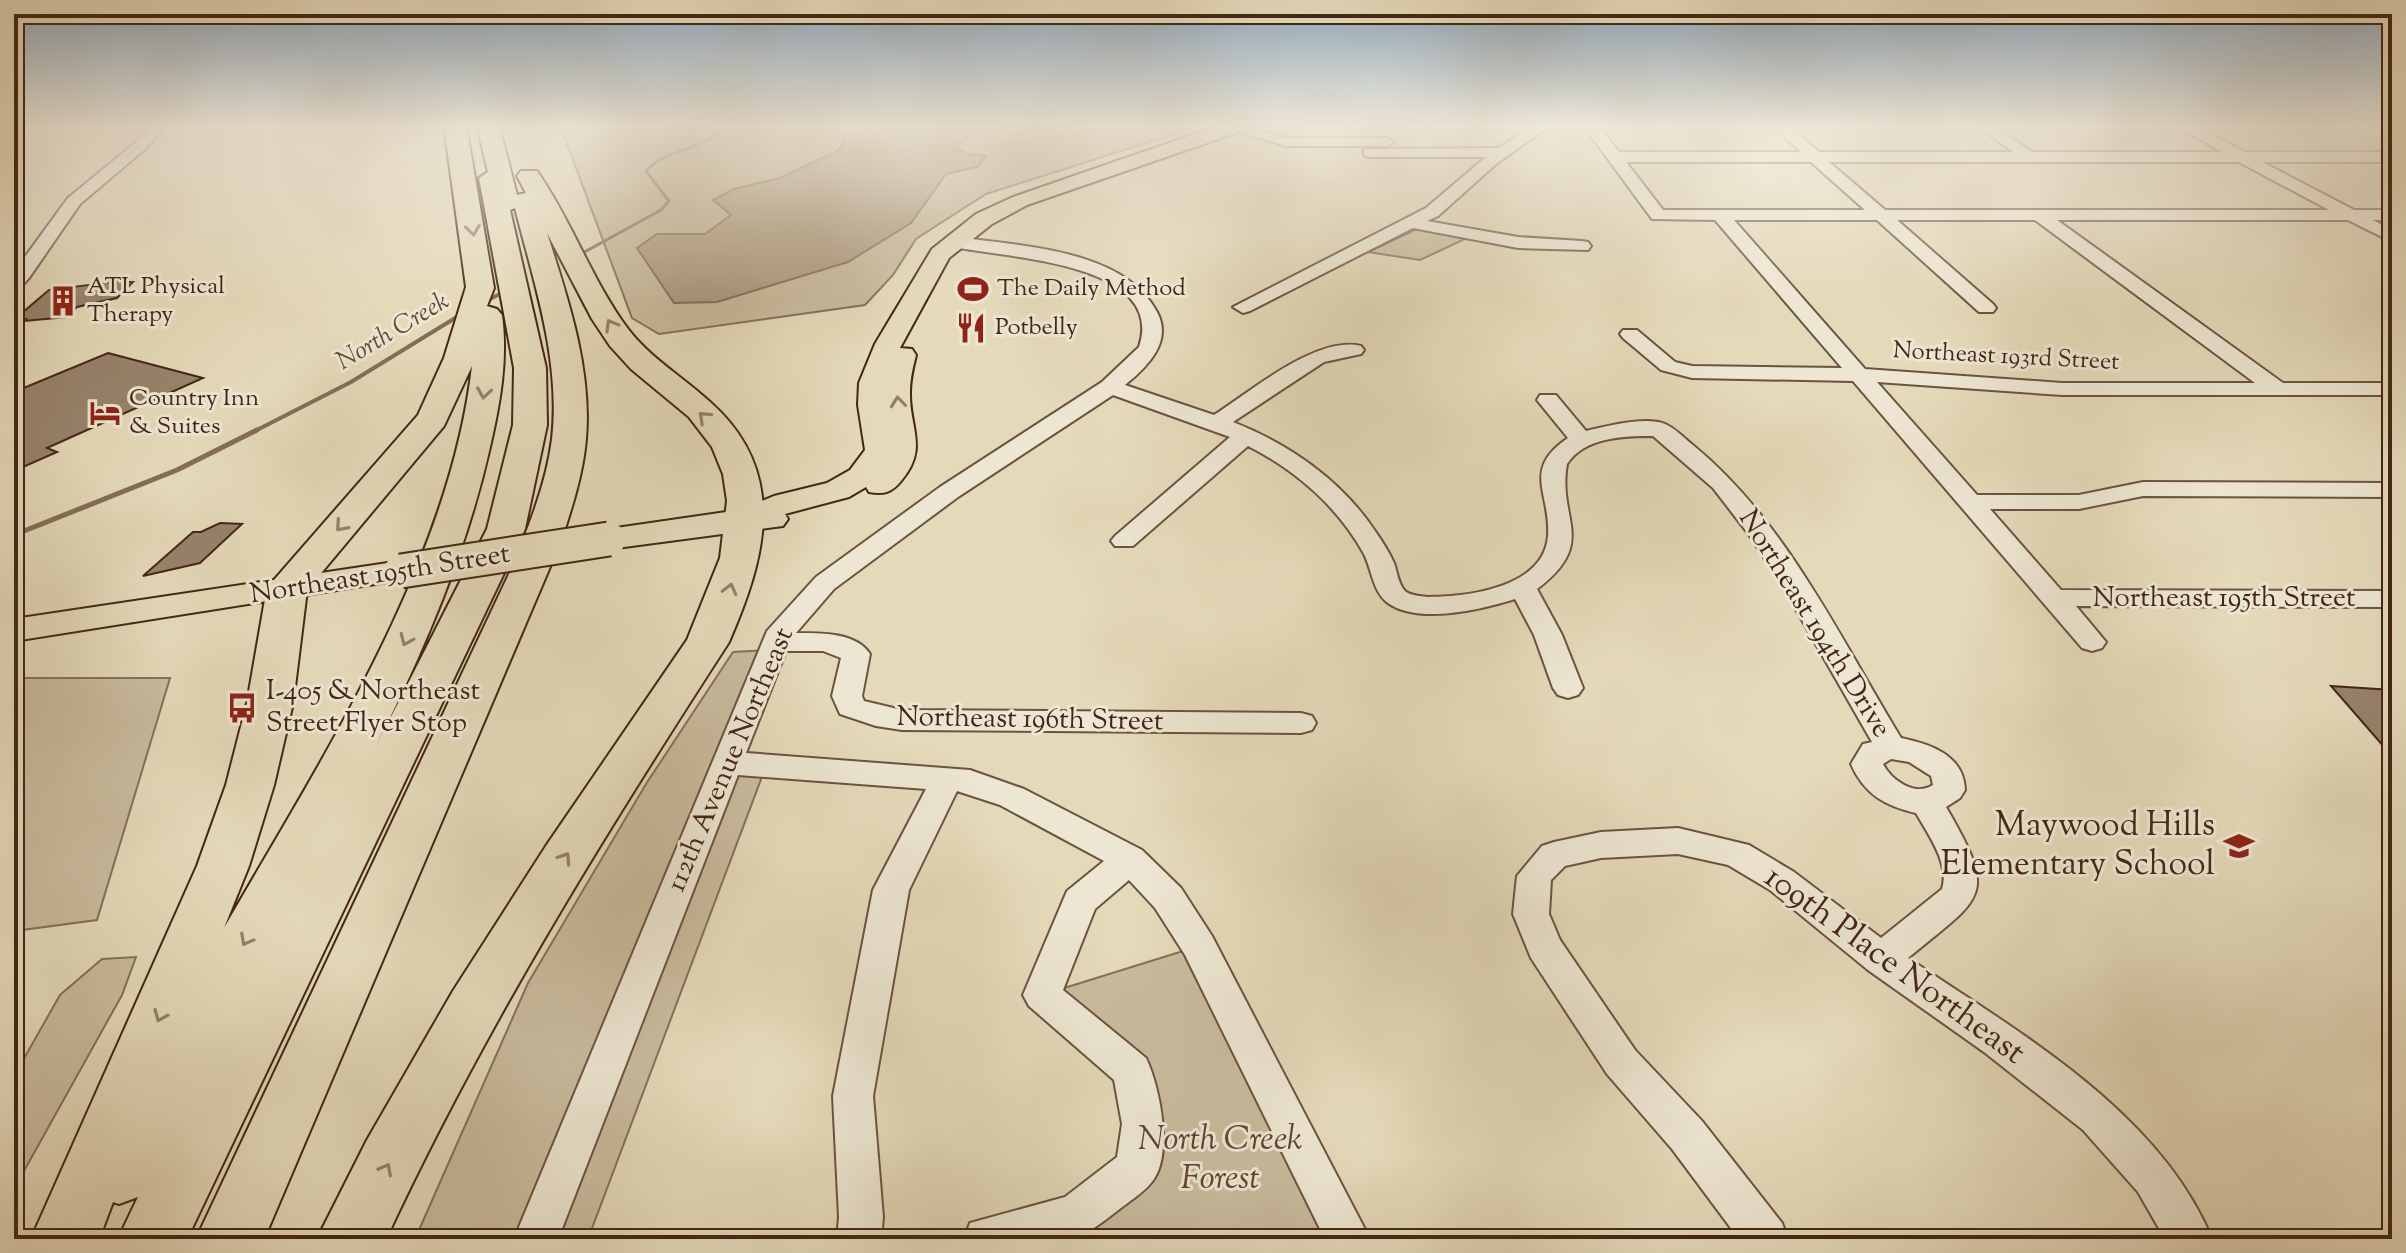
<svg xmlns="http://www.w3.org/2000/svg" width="2406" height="1253" viewBox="0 0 2406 1253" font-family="'Sorts Mill Goudy',serif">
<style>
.green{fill:#c9bb9e;stroke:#86705b;stroke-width:2}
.water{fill:#ae9c82;stroke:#846d58;stroke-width:2}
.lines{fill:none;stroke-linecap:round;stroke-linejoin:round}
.stream-far2{stroke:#846d58;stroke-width:3}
.stream-far1{stroke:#846d58;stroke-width:4}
.stream{stroke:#846d58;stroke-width:5}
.building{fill:#97836c;stroke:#442618;stroke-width:2}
.minor-casing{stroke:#6c5340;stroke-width:4}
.major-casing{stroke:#442618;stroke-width:4}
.highway-casing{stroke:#442618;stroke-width:4}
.minor{fill:#ede6d2;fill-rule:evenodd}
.major{fill:#e4d9b9;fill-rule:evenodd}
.highway{fill:#e4d9b9;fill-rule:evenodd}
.major-bridge-casing{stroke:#442618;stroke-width:37;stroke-linecap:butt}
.major-bridge{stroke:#e4d9b9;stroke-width:33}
.oneway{stroke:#948068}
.labels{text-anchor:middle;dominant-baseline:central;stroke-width:6;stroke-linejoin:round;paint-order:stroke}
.far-poi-label{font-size:24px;fill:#442618;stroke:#ede6d2;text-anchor:start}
.far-street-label{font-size:24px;fill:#442618;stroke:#ede6d2}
.far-water-label{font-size:26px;font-style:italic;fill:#644938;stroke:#ede6d2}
.street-label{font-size:28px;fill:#442618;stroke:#ede6d2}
.poi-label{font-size:28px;fill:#442618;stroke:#ede6d2;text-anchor:start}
.near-poi-label{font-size:34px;fill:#442618;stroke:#ede6d2;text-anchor:end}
.near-street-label{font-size:34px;fill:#442618;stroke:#ede6d2}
.near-park-label{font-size:34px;font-style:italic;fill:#5f4433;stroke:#ede6d2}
</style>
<rect width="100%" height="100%" fill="#e4d9b9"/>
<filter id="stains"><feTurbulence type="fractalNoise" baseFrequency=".0025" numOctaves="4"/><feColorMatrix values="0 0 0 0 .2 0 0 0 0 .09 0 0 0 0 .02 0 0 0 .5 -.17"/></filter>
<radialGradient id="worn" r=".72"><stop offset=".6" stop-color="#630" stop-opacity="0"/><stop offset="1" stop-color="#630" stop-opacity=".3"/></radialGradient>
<g class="green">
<polygon points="560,125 1184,125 1185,126 1181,132 986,194 916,239 893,275 865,305 659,334 632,318"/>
<polygon points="1430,229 1465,239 1420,260 1368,252 1415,230"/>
<polygon points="771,650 727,762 766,766 588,1239 415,1239 528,983 646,784 733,652"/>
<polygon points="14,678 170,678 97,920 14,931"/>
<polygon points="1199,946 1348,1239 986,1239 1076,1216 1137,1168 1132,1071 1042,995"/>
<polygon points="136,957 122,995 14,1189 14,1076 60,995 102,959"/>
</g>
<polygon class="water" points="876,125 1002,125 994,131 975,130 955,148 967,154 986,156 977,167 946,174 911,223 848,262 717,302 674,303 637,248 657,234 705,234 731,215 713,200 734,189 780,178 839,150 845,136"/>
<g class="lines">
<path class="stream-far2" d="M579 255 661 210 669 201 646 171C664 151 694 151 715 135L709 125"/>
<g class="stream-far1">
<polyline points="486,301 508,290"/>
<polyline points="253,432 351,382 465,312"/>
</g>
<polyline class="stream" points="14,535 177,470 257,430"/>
</g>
<g class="building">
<polygon points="128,280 126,282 133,282 117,298 77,307 67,317 24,321 26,319 16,318 49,290"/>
<polygon points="108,353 203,378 47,448 57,452 14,471 14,392"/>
<polygon points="220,523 242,524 200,563 143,576 193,532 201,532"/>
<polygon points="2331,686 2392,690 2392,756"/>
</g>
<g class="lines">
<g class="minor-casing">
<g id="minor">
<polygon points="151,125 166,125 145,149 80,204 29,278 21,287 14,289 14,272 68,198 135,143"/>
<polygon points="1215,125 1240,125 1286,138 1387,138 1394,142 1387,146 1286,146"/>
<polygon points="1534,125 1551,125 1496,164 1438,216 1427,221 1518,237 1582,241 1588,242 1591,246 1588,250 1518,248 1413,228 1250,311 1243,313 1233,307 1426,208 1486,157 1369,157 1364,155 1364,149 1499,148"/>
<path d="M1583 125H1598L1619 152H1801L1772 125H1788L1819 152H2013L1976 125H1993L2032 152H2222L2175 125H2193L2245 152H2392V162H2262L2354 210H2392V220H2373L2392 230V242L2348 220H2057L2283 383H2392V395H2062L1877 382 1977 495H2079L2143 482 2392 483V497L2143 496 2079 509H1990L2061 590 2392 591V607L2076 606 2106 642 2102 648 2092 651 2082 648 1853 381 1692 378 1661 370 1623 338 1620 334 1623 330H1637L1675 362 1692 366 1842 368 1715 220 1652 219ZM1626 162H1811L1865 210H1663ZM1829 162H2239L2329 210H1885ZM1734 220H1877L1979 312H1993L1996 308 1993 304 1897 220H2035L2255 383H2062L1865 369Z"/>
<polygon points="2374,125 2392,125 2392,134"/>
<path d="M956 237C1020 246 1124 249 1157 312 1173 342 1147 367 1125 385L1214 415C1250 392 1317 335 1361 346L1364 350 1361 354 1324 362 1233 422C1289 444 1341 480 1375 531 1382 541 1389 552 1394 563 1397 571 1398 584 1405 591 1411 596 1421 596 1428 597 1467 597 1544 588 1548 536 1551 493 1521 470 1568 438L1537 400 1540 395H1556L1586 431C1606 426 1646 416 1665 424 1675 428 1685 439 1694 446 1786 522 1840 638 1901 738 1930 744 1964 755 1965 790L1960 798 1946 807C1999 898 1983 896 1908 958 2018 1032 2159 1111 2212 1239H2165L2138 1192 2083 1130 1984 1052 1868 970 1770 890 1728 865 1678 854 1601 858 1565 866 1551 880 1549 914 1560 940 1635 1050 1702 1121 1782 1223 1788 1239H1739L1672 1149 1607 1074 1531 958 1513 914 1517 876 1542 846 1554 842 1601 832 1678 828 1749 845 1794 872 1881 938 1942 889C1950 864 1928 834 1916 813 1885 806 1864 794 1851 764L1863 744 1872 742 1786 592 1750 536 1713 488 1653 436C1623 436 1585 437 1567 464 1557 520 1599 542 1537 589L1562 635 1583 688 1578 695 1568 698 1558 695 1553 688 1534 635 1515 599C1483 609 1419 625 1388 603 1373 592 1372 570 1364 554 1338 507 1296 470 1248 446L1133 546H1115L1111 541 1115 536 1230 437 1113 395 958 497 834 589 796 633C819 633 856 632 870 654L862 696 864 701 902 710 1301 713 1312 716 1316 723 1312 730 1301 733 902 730 876 726 840 714 832 696 841 658 823 651H786L746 753 970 770 1024 789 1142 850 1181 888 1212 936 1370 1239H1325L1185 955 1155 908 1129 880 1095 909 1063 990 1146 1058C1160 1087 1174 1157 1151 1183 1142 1194 1128 1202 1117 1211 1104 1221 1092 1231 1076 1237L964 1239 970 1223 1065 1197 1117 1157 1122 1124 1114 1080 1029 1006 1023 995 1067 891 1104 861 1000 805 957 791 909 890 873 1096 883 1217 881 1239H837L839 1217 833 1096 873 890 926 789 738 775 558 1239H514L767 631 816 577 940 487 1102 382 1139 347C1168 260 998 258 950 246L947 242 950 238ZM1891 759 1909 762 1931 776 1933 785C1915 797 1891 780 1883 764Z"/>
</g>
</g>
<g class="major-casing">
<g id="major">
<path d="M1221 125H1249L1247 129 1027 205 992 224 949 258 900 348 912 349 916 355C913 367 910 379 910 392 909 428 929 448 901 481 892 492 884 495 869 492L866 487 849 497 785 514 788 519 783 526 609 549 597 546 593 539 597 532 609 529 740 510 774 496 827 483 850 470 865 450 858 405 859 383 875 344 932 249 976 214 1013 197Z"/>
<polygon points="401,561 413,564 418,571 413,578 14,641 14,619"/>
</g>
</g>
<g class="highway-casing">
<path id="highway" d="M444 125H466L494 288 487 306 497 309 502 315C508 360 500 404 490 447 466 553 424 651 375 748L487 529 513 425 514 368 479 178 488 172 477 125H499L517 195 526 193 517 176 521 171H537C572 221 592 281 628 329 651 359 683 377 710 402 789 472 766 557 729 642 604 835 483 1030 386 1239H317L367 1140 453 991 546 846 687 640 720 558 727 501 723 474 712 447 689 417 631 369 610 346 592 319 547 233C568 299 592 369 586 439 583 474 572 508 561 541L264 1239H196L509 574C527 531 546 486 552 439 561 361 534 283 515 208L510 210 546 368 547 425 525 529 187 1239H118L138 1197 119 1204 113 1202 99 1239H31L197 866 226 785 247 703 267 588 418 415 444 358 466 287ZM472 366C450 562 321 760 224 928L249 866 274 785 293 703 307 590 444 426Z"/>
</g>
<use href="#minor" class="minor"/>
<use href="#major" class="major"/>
<use href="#highway" class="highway"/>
<g class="major-bridge-casing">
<polyline id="major-bridge" points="401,571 609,539"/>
</g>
<use href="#major-bridge" class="major-bridge"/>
</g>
<defs><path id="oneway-chevron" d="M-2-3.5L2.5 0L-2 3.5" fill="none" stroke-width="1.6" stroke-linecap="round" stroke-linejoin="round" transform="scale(2)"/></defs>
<g class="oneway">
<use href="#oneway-chevron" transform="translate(473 230) rotate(82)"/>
<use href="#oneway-chevron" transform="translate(611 325) rotate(-120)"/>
<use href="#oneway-chevron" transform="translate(484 393) rotate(99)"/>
<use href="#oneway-chevron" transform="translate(898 402) rotate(-96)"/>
<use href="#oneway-chevron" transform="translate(704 417) rotate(-137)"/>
<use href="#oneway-chevron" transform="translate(341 526) rotate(131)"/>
<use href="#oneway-chevron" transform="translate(730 589) rotate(-76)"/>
<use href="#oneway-chevron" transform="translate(406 640) rotate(114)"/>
<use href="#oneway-chevron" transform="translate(565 858) rotate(-56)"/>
<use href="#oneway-chevron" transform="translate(246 940) rotate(119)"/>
<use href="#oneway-chevron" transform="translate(160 1016) rotate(113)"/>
<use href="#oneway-chevron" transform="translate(386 1169) rotate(-62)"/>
</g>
<linearGradient id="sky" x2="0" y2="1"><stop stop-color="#91aabf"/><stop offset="0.42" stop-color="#f3eee0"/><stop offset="1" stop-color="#f3eee0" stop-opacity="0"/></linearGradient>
<rect width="2406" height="301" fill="url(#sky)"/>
<defs>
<g id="stadium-bare" transform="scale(2.4)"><path d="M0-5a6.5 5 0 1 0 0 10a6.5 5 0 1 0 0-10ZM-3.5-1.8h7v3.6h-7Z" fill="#8f2418" stroke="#ede6d2" stroke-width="2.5" paint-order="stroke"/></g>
<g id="building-bare" transform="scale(2.4)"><path d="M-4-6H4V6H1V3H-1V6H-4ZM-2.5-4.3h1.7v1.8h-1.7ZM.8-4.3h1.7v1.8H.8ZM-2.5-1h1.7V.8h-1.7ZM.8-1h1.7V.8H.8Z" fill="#8f2418" stroke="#ede6d2" stroke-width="2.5" paint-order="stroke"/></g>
<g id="restaurant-bare" transform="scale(2.4)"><path d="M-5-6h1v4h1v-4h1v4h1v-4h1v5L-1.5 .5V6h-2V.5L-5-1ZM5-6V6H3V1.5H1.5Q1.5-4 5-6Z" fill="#8f2418" stroke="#ede6d2" stroke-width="2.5" paint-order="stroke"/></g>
<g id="hotel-bare" transform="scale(2.4)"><path d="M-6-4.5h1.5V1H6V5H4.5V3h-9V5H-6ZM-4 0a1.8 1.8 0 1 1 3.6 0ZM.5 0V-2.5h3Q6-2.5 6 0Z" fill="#8f2418" stroke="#ede6d2" stroke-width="2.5" paint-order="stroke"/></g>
<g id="bus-bare" transform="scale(2.4)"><path d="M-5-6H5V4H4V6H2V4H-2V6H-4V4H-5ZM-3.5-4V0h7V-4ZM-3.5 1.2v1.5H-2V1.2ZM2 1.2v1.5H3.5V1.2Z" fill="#8f2418" stroke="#ede6d2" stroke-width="2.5" paint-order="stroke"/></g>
<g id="school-bare" transform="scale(2.4)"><path d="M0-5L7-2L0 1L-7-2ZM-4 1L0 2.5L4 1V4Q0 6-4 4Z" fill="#8f2418" stroke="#ede6d2" stroke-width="2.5" paint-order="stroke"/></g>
</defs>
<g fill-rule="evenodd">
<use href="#stadium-bare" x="973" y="289"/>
<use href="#building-bare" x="63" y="301"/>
<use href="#restaurant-bare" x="971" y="328"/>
<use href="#hotel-bare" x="105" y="413"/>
<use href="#bus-bare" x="242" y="708"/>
<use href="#school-bare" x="2239" y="846"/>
</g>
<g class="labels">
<g class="far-poi-label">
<text x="87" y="287">ATL Physical<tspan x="87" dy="28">Therapy</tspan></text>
<text x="997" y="289">The Daily Method</text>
<text x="995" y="328">Potbelly</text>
<text x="129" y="399">Country Inn<tspan x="129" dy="28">&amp; Suites</tspan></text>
</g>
<g class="far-street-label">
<text transform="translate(2006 357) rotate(3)">Northeast 193rd Street</text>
</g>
<g class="far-water-label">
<text transform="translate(393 332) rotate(-31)">North Creek</text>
</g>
<g class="street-label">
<text transform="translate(380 575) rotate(-9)">Northeast 195th Street</text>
<text x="2224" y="599">Northeast 195th Street</text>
<text transform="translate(1814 624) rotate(58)">Northeast 194th Drive</text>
<text transform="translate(1030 720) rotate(1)">Northeast 196th Street</text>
<text transform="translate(731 760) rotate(-67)">112th Avenue Northeast</text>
</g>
<g class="poi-label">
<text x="266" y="692">I-405 &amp; Northeast<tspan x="266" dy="32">Street Flyer Stop</tspan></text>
</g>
<g class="near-poi-label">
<text x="2215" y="826">Maywood Hills<tspan x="2215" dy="39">Elementary School</tspan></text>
</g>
<g class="near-street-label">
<text transform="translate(1894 966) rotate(36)">109th Place Northeast</text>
</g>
<g class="near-park-label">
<text x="1220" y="1140">North Creek<tspan x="1220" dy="39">Forest</tspan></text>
</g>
</g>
<rect width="2406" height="1253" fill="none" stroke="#e4d9b9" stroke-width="48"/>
<rect x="16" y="16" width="2374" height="1221" fill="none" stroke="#442618" stroke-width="4"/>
<rect x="24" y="24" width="2358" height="1205" fill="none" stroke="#442618" stroke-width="2"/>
<rect width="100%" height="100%" filter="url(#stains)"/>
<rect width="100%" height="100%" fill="url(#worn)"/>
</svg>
